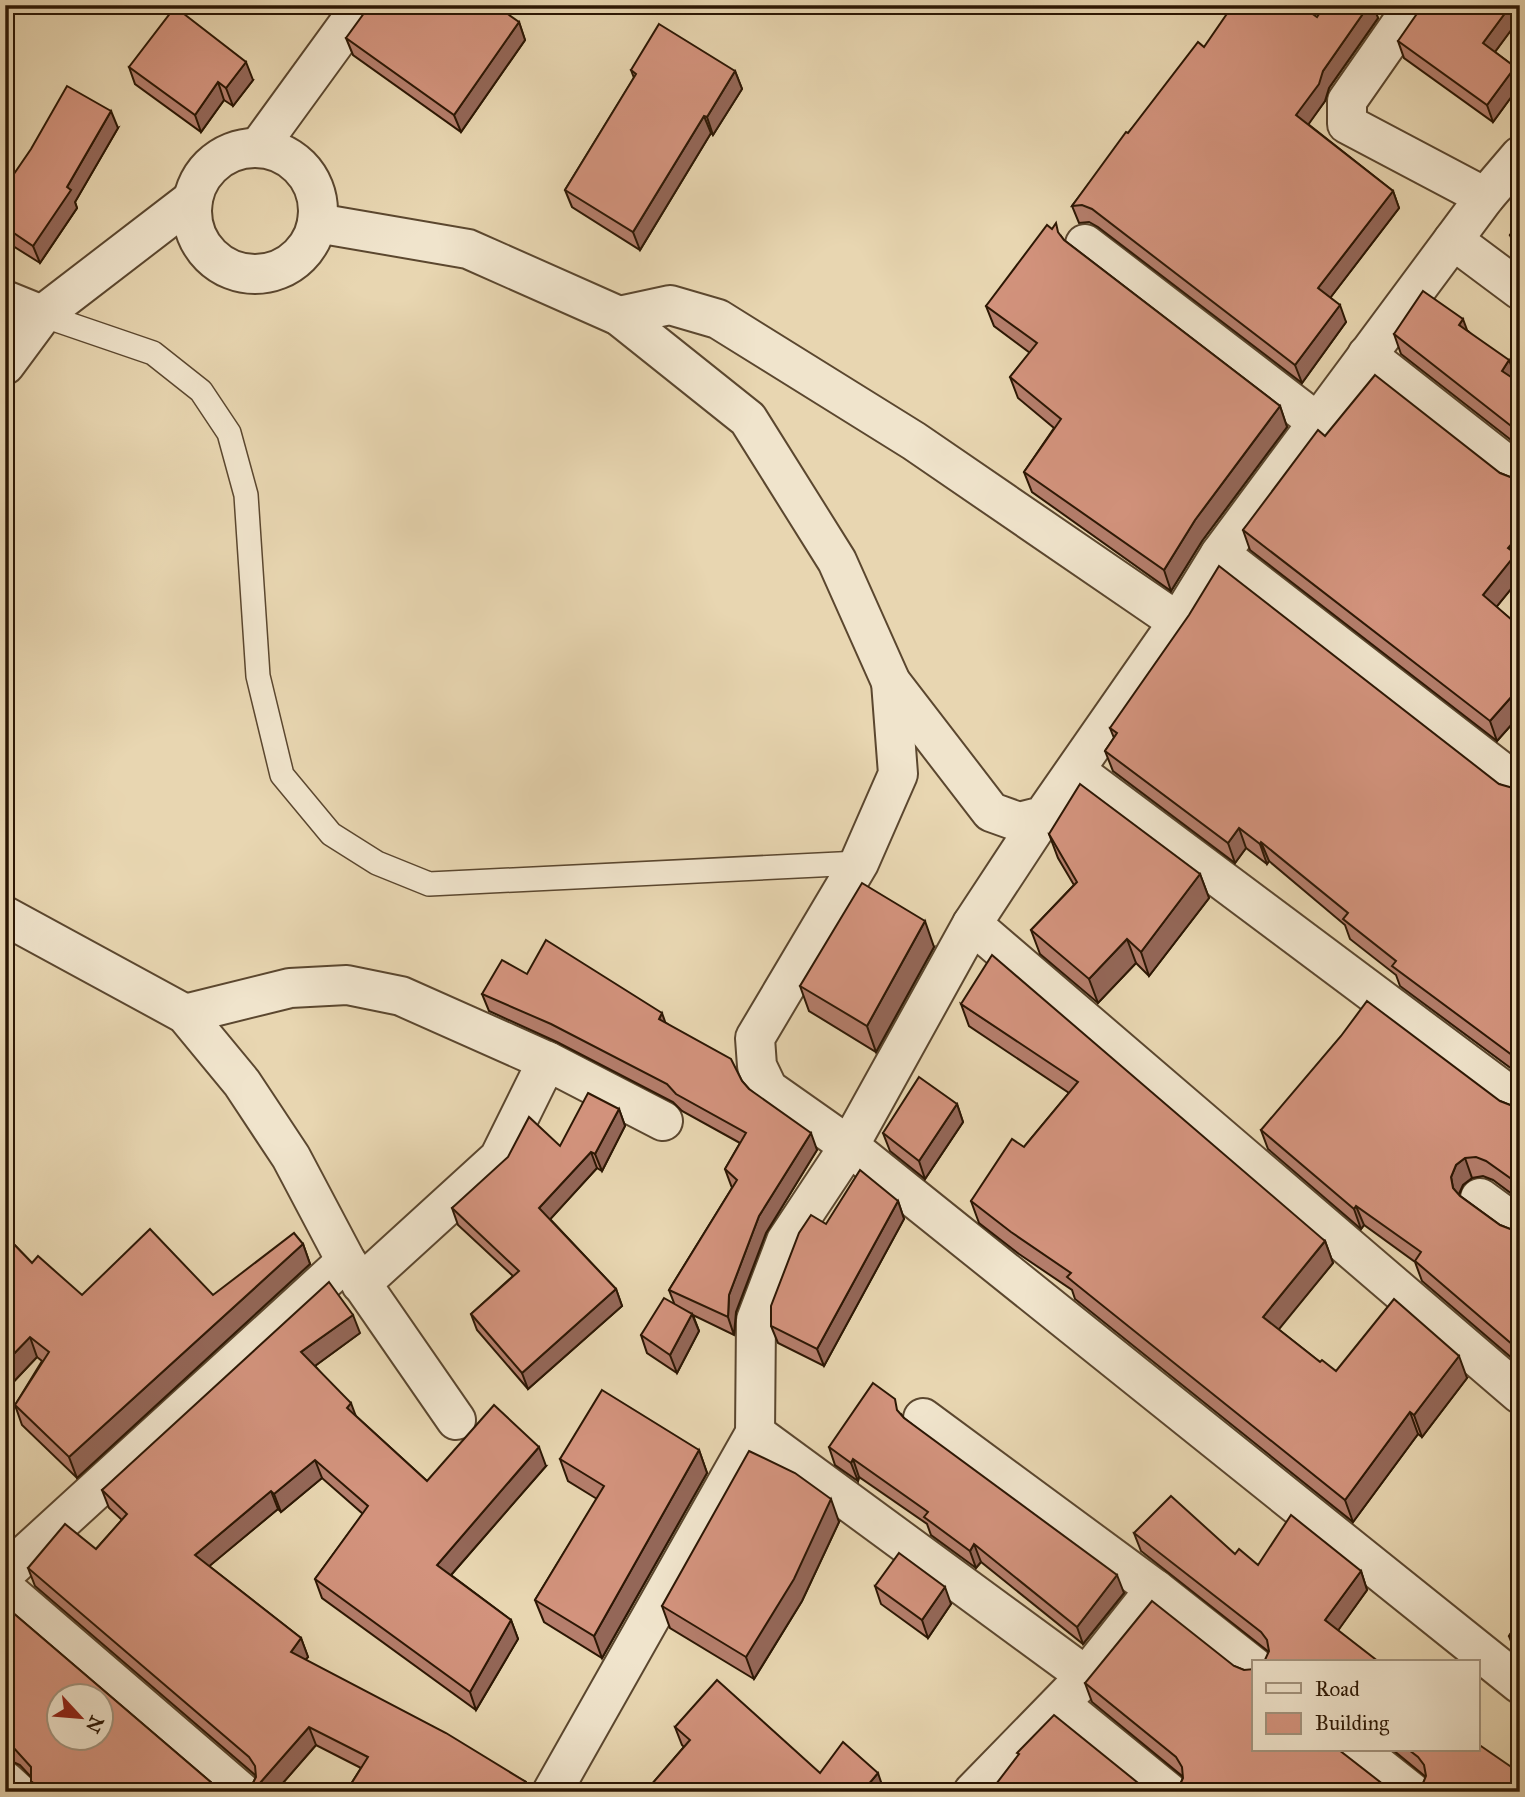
<svg xmlns="http://www.w3.org/2000/svg" width="1525" height="1797" viewBox="0 0 1525 1797" font-family="'IM FELL Great Primer',serif">
<style>
.lines{fill:none;stroke-linecap:round;stroke-linejoin:round}
.service-casing{stroke:#5b472f;stroke-width:26}
.minor-casing{stroke:#5b472f;stroke-width:42}
.service{stroke:#f0e4cc;stroke-width:23}
.minor{stroke:#f0e4cc;stroke-width:38}
.wall{fill:#b57e6c;stroke:#2c1704;stroke-width:2}
.shaded-wall{fill:#946758;stroke:#2c1704;stroke-width:2}
.building{fill:#d3937d;stroke:#2c1704;stroke-width:2;fill-rule:evenodd}
</style>
<rect width="100%" height="100%" fill="#e8d6b1"/>
<filter id="stains"><feTurbulence type="fractalNoise" baseFrequency=".00286" numOctaves="4"/><feColorMatrix values="0 0 0 0 .2 0 0 0 0 .09 0 0 0 0 .02 0 0 0 .5 -.17"/></filter>
<radialGradient id="worn" r=".72"><stop offset=".6" stop-color="#630" stop-opacity="0"/><stop offset="1" stop-color="#630" stop-opacity=".3"/></radialGradient>
<g class="lines">
<g class="service-casing">
<polyline id="service" points="42,315 153,353 201,391 229,433 246,495 258,676 282,775 331,834 377,863 429,884 859,863"/>
</g>
<g class="minor-casing">
<g id="minor">
<polyline points="1414,5 1347,101 1347,124 1485,197"/>
<circle cx="255" cy="211" r="63"/>
<polyline points="258,148 362,5"/>
<polyline points="317,223 468,249 619,316 748,419 837,561 891,682 991,812 1019,822 1043,816 1178,622 1220,554 1485,197 1520,156"/>
<polyline points="1453,240 1520,290"/>
<polyline points="1085,244 1317,422"/>
<polyline points="5,300 42,315"/>
<polyline points="619,316 670,305 718,319 914,441 1178,622"/>
<polyline points="1367,355 1520,475"/>
<polyline points="5,365 42,315 193,199"/>
<polyline points="1220,554 1520,786"/>
<polyline points="891,682 898,774 859,863 755,1038 757,1066 768,1089 849,1146 1520,1684"/>
<polyline points="1076,771 1520,1103"/>
<polyline points="5,916 185,1014 242,1083 291,1157 346,1261 456,1420"/>
<polyline points="972,924 1520,1394"/>
<polyline points="185,1014 290,988 347,985 401,996 547,1061"/>
<polyline points="1480,1198 1520,1227"/>
<polyline points="361,1284 499,1158 547,1061 663,1121"/>
<polyline points="923,1418 1155,1589 1254,1667"/>
<polyline points="755,1433 1086,1676"/>
<polyline points="5,1573 346,1261"/>
<polyline points="5,1589 241,1792"/>
<polyline points="1060,1704 1168,1792"/>
<polyline points="1358,1750 1411,1792"/>
<polyline points="5,1781 17,1792"/>
<polyline points="552,1792 755,1433 756,1320 786,1241 849,1146 972,924 1043,816"/>
<polyline points="973,1792 1086,1676 1155,1589"/>
</g>
</g>
<use href="#service" class="service"/>
<use href="#minor" class="minor"/>
</g>
<g class="wall">
<polygon points="1325,5 1373,5 1378,18 1329,88 1325,101 1308,124 1393,191 1399,208 1330,298 1346,322 1302,383 1098,227 1089,222 1079,223 1072,206 1128,133 1204,47 1317,17"/>
<polygon points="1520,18 1495,52 1515,67 1520,81 1520,85 1493,122 1404,58 1398,41"/>
<polygon points="519,22 525,40 461,132 353,55 346,38"/>
<polygon points="129,67 253,80 233,106 224,100 201,132 135,84"/>
<polygon points="631,70 735,71 742,89 713,135 711,133 640,250 572,207 565,190 634,78"/>
<polygon points="118,128 75,202 77,208 40,263 5,241 5,187"/>
<polygon points="1520,221 1520,252 1516,249 1510,235"/>
<polygon points="1061,236 1064,240 1280,406 1287,427 1202,541 1171,591 1032,492 1024,472 1054,428 1018,398 1010,377 1030,353 994,326 986,306"/>
<polygon points="1468,331 1520,383 1520,447 1401,354 1394,334"/>
<polygon points="1325,436 1500,473 1510,477 1520,476 1520,578 1496,607 1520,627 1520,715 1497,741 1250,550 1243,530"/>
<polygon points="1110,728 1499,784 1520,794 1520,1075 1400,986 1396,975 1350,939 1345,925 1269,861 1267,864 1246,848 1235,863 1113,771 1105,751 1114,738"/>
<polygon points="1049,834 1200,874 1209,898 1149,976 1136,963 1098,1003 1040,954 1031,930 1074,885 1058,858"/>
<polygon points="934,947 876,1052 809,1011 800,986"/>
<polygon points="527,974 666,1023 742,1081 749,1089 817,1150 766,1233 736,1312 734,1335 693,1315 699,1331 677,1373 647,1353 641,1335 674,1303 669,1290 732,1188 725,1169 740,1143 682,1111 673,1102 557,1042 489,1011 482,994"/>
<polygon points="961,1004 1325,1241 1333,1263 1278,1329 1320,1362 1336,1371 1467,1378 1422,1437 1418,1434 1353,1522 1075,1299 1072,1290 1019,1254 979,1223 971,1201 1024,1147 1069,1093 969,1026"/>
<polygon points="1500,1101 1510,1105 1520,1104 1520,1200 1493,1180 1483,1176 1472,1178 1463,1185 1459,1195 1500,1225 1510,1229 1520,1228 1520,1365 1422,1281 1415,1262 1364,1225 1361,1229 1268,1149 1261,1130"/>
<polygon points="957,1104 963,1122 925,1179 890,1151 883,1133"/>
<polygon points="619,1109 625,1126 602,1171 597,1168 550,1219 616,1289 622,1306 528,1389 477,1330 471,1314 513,1276 458,1225 452,1208 560,1146"/>
<polygon points="898,1201 904,1219 824,1366 778,1343 771,1326 826,1224"/>
<polygon points="5,1235 32,1263 82,1295 213,1295 303,1244 310,1264 77,1478 22,1425 15,1405 42,1361 37,1357 5,1391"/>
<polygon points="360,1333 315,1366 356,1416 427,1481 546,1466 451,1575 511,1620 518,1639 476,1710 322,1598 315,1579 363,1514 322,1478 281,1512 278,1509 209,1566 301,1638 308,1657 305,1660 526,1782 529,1792 346,1792 361,1768 316,1745 275,1792 245,1792 251,1787 256,1777 255,1775 35,1586 28,1568 96,1549 122,1520 109,1508 102,1490"/>
<polygon points="901,1414 904,1418 1124,1593 1083,1644 981,1562 976,1568 931,1535 927,1524 859,1477 858,1481 835,1465 829,1447"/>
<polygon points="699,1450 707,1473 602,1658 544,1622 535,1600 597,1499 568,1481 560,1459"/>
<polygon points="839,1522 802,1601 754,1679 670,1628 662,1606"/>
<polygon points="1134,1533 1235,1554 1258,1565 1361,1571 1367,1590 1338,1630 1269,1652 1141,1551"/>
<polygon points="875,1586 951,1604 928,1638 881,1604"/>
<polygon points="5,1606 220,1790 223,1792 35,1792 31,1781 31,1777 20,1765 9,1760 5,1760"/>
<polygon points="1520,1619 1520,1656 1515,1652 1509,1636"/>
<polygon points="1234,1666 1244,1670 1179,1787 1183,1778 1182,1776 1092,1702 1085,1683"/>
<polygon points="675,1727 820,1773 884,1791 884,1792 645,1792 684,1747 682,1745"/>
<polygon points="1393,1750 1478,1750 1421,1788 1426,1777"/>
</g>
<g class="shaded-wall">
<polygon points="1369,5 1373,5 1378,18 1329,88 1325,101 1303,132 1296,115 1323,71"/>
<polygon points="1511,5 1520,5 1520,18 1489,60 1483,43"/>
<polygon points="519,22 525,40 461,132 454,115"/>
<polygon points="246,62 253,80 233,106 226,88"/>
<polygon points="1515,67 1520,81 1520,85 1493,122 1487,105"/>
<polygon points="735,71 742,89 713,135 707,117"/>
<polygon points="218,82 224,100 201,132 195,115"/>
<polygon points="111,111 118,128 75,202 77,208 40,263 33,246"/>
<polygon points="704,116 711,133 640,250 633,232"/>
<polygon points="1393,191 1399,208 1324,306 1318,288"/>
<polygon points="1340,305 1346,322 1302,383 1295,365"/>
<polygon points="1463,319 1470,338 1459,325"/>
<polygon points="1509,360 1517,380 1509,390 1502,371"/>
<polygon points="1280,406 1287,427 1202,541 1171,591 1164,570 1195,520"/>
<polygon points="1520,534 1520,578 1490,615 1483,595 1508,548"/>
<polygon points="1520,687 1520,715 1497,741 1490,721"/>
<polygon points="1239,828 1246,848 1235,863 1228,843"/>
<polygon points="1261,842 1269,861 1267,864 1260,844"/>
<polygon points="1200,874 1209,898 1149,976 1141,952"/>
<polygon points="925,921 934,947 876,1052 867,1026"/>
<polygon points="1127,939 1136,963 1098,1003 1089,979"/>
<polygon points="662,1013 668,1030 659,1019"/>
<polygon points="957,1104 963,1122 925,1179 919,1161"/>
<polygon points="619,1109 625,1126 602,1171 595,1154"/>
<polygon points="811,1133 817,1150 766,1233 736,1312 734,1335 728,1317 729,1295 759,1216"/>
<polygon points="591,1152 597,1168 545,1225 539,1208"/>
<polygon points="1465,1158 1472,1178 1463,1185 1458,1196 1453,1188 1451,1177 1456,1165"/>
<polygon points="898,1201 904,1219 824,1366 817,1349"/>
<polygon points="1356,1206 1364,1225 1361,1229 1354,1209"/>
<polygon points="1325,1241 1333,1263 1271,1339 1263,1317"/>
<polygon points="303,1244 310,1264 77,1478 69,1457"/>
<polygon points="616,1289 622,1306 528,1389 522,1373"/>
<polygon points="692,1314 699,1331 677,1373 670,1355"/>
<polygon points="353,1315 360,1333 308,1371 301,1352"/>
<polygon points="30,1337 37,1357 5,1391 5,1363"/>
<polygon points="1459,1356 1467,1378 1422,1437 1414,1415"/>
<polygon points="351,1403 358,1422 347,1408"/>
<polygon points="1410,1412 1418,1434 1353,1522 1345,1500"/>
<polygon points="539,1447 546,1466 444,1583 437,1565"/>
<polygon points="699,1450 707,1473 602,1658 594,1636"/>
<polygon points="853,1459 859,1477 858,1481 851,1463"/>
<polygon points="315,1460 322,1478 281,1512 274,1494"/>
<polygon points="271,1491 278,1509 201,1573 195,1555"/>
<polygon points="831,1499 839,1522 802,1601 754,1679 746,1657"/>
<polygon points="974,1544 981,1562 976,1568 970,1551"/>
<polygon points="1361,1571 1367,1590 1332,1639 1325,1620"/>
<polygon points="1117,1575 1124,1593 1083,1644 1077,1627"/>
<polygon points="945,1587 951,1604 928,1638 922,1620"/>
<polygon points="511,1620 518,1639 476,1710 470,1692"/>
<polygon points="301,1638 308,1657 297,1670 291,1652"/>
<polygon points="309,1727 316,1745 275,1792 252,1792"/>
<polygon points="878,1773 884,1791 884,1792 862,1792"/>
<polygon points="527,1785 529,1792 523,1792"/>
</g>
<g class="building">
<polygon points="370,5 495,5 519,22 454,115 346,38"/>
<polygon points="1233,5 1300,5 1317,17 1325,5 1369,5 1323,71 1319,84 1296,115 1393,191 1318,288 1340,305 1295,365 1092,209 1082,205 1072,206 1126,132 1128,133 1198,42 1204,47"/>
<polygon points="1423,5 1511,5 1483,43 1515,67 1487,105 1398,41"/>
<polygon points="175,7 246,62 226,88 218,82 195,115 129,67"/>
<polygon points="659,24 735,71 707,117 704,116 633,232 565,190 636,74 631,70"/>
<polygon points="67,86 111,111 67,187 71,190 33,246 5,227 5,187 31,149"/>
<polygon points="1520,221 1520,241 1510,235"/>
<polygon points="1056,223 1058,232 1064,240 1280,406 1195,520 1164,570 1024,472 1061,419 1010,377 1037,343 986,306 1047,225 1052,229"/>
<polygon points="1423,291 1463,319 1459,325 1509,360 1502,371 1520,383 1520,433 1394,334"/>
<polygon points="1375,375 1500,473 1510,477 1520,476 1520,534 1508,548 1516,554 1483,595 1520,627 1520,687 1490,721 1243,530 1318,430 1325,436"/>
<polygon points="1219,566 1499,784 1513,788 1520,794 1520,1061 1392,966 1396,961 1343,919 1348,913 1261,842 1260,844 1239,828 1228,843 1105,751 1117,733 1110,728 1189,615"/>
<polygon points="1080,784 1200,874 1141,952 1127,939 1089,979 1031,930 1077,882 1049,834"/>
<polygon points="862,883 925,921 867,1026 800,986"/>
<polygon points="546,940 662,1013 659,1019 731,1059 742,1081 749,1089 811,1133 759,1216 729,1295 728,1317 669,1290 737,1180 725,1169 746,1133 676,1094 667,1084 551,1024 482,994 502,960 527,974"/>
<polygon points="992,955 1325,1241 1263,1317 1320,1362 1322,1360 1336,1371 1394,1299 1459,1356 1414,1415 1410,1412 1345,1500 1067,1277 1071,1273 1011,1232 971,1201 1012,1139 1024,1147 1078,1082 961,1004"/>
<polygon points="1367,1001 1500,1101 1510,1105 1520,1104 1520,1185 1486,1161 1476,1157 1465,1158 1456,1165 1451,1177 1453,1188 1460,1196 1500,1225 1510,1229 1520,1228 1520,1351 1415,1261 1421,1252 1356,1206 1354,1209 1261,1130 1341,1036"/>
<polygon points="919,1077 957,1104 919,1161 883,1133"/>
<polygon points="588,1093 619,1109 595,1154 591,1152 539,1208 616,1289 522,1373 471,1314 519,1271 452,1208 508,1157 529,1117 560,1146"/>
<polygon points="860,1170 898,1201 817,1349 771,1326 771,1306 799,1233 811,1215 826,1224"/>
<polygon points="150,1229 213,1295 294,1233 303,1244 69,1457 15,1405 49,1352 30,1337 5,1363 5,1235 32,1263 38,1256 82,1295"/>
<polygon points="329,1282 353,1315 301,1352 351,1403 347,1408 427,1481 494,1405 539,1447 437,1565 511,1620 470,1692 315,1579 368,1506 315,1460 274,1494 271,1491 195,1555 301,1638 291,1652 446,1733 526,1782 527,1785 523,1792 346,1792 368,1757 309,1727 252,1792 245,1792 251,1787 256,1777 255,1766 249,1757 28,1568 65,1524 96,1549 127,1514 102,1490"/>
<polygon points="664,1298 692,1314 670,1355 641,1335"/>
<polygon points="873,1383 895,1399 897,1410 904,1418 1117,1575 1077,1627 974,1544 970,1551 924,1517 928,1512 853,1459 851,1463 829,1447"/>
<polygon points="602,1390 699,1450 594,1636 535,1600 604,1486 560,1459"/>
<polygon points="749,1451 795,1473 831,1499 794,1579 746,1657 662,1606"/>
<polygon points="1171,1496 1235,1554 1239,1549 1258,1565 1291,1515 1361,1571 1325,1620 1379,1662 1264,1662 1269,1651 1267,1640 1261,1632 1134,1533"/>
<polygon points="899,1553 945,1587 922,1620 875,1586"/>
<polygon points="1152,1601 1234,1666 1244,1670 1254,1669 1254,1750 1339,1750 1393,1792 1172,1792 1179,1787 1183,1778 1182,1767 1176,1757 1085,1683"/>
<path d="M5 1606 220 1790 223 1792H43L31 1781V1767L13 1747 5 1743ZM60 1696H102V1738H60Z"/>
<polygon points="1520,1619 1520,1645 1509,1636"/>
<polygon points="717,1680 820,1773 843,1742 878,1773 862,1792 645,1792 690,1740 675,1727"/>
<polygon points="1054,1715 1148,1791 1150,1792 990,1792 1019,1754 1017,1753"/>
<polygon points="1478,1744 1520,1773 1520,1792 1415,1792 1421,1788 1426,1776 1424,1765 1418,1757 1409,1750 1478,1750"/>
</g>
<rect width="1525" height="1797" fill="none" stroke="#e8d6b1" stroke-width="28"/>
<rect x="7" y="7" width="1511" height="1783" fill="none" stroke="#2c1704" stroke-width="3.5"/>
<rect x="14" y="14" width="1497" height="1769" fill="none" stroke="#2c1704" stroke-width="2"/>
<rect x="1252" y="1660" width="228" height="91" fill="#f0e4cc" stroke="#a2927c" stroke-width="2"/>
<rect x="1266" y="1683" width="35" height="10" fill="#f0e4cc" stroke="#a2927c" stroke-width="2"/>
<text x="1315" y="1696" font-size="21" fill="#2c1704">Road</text>
<rect x="1266" y="1713" width="35" height="21" fill="#d3937d" stroke="#a2927c" stroke-width="2"/>
<text x="1315" y="1730" font-size="21" fill="#2c1704">Building</text>
<g transform="translate(80 1717) rotate(116)"><circle r="33" fill="#f0e4cc" stroke="#a2927c" stroke-width="2"/>
<path d="M0-5L12 26L0 18L-12 26Z" fill="#8f2418"/>
<text y="-10" font-size="19" font-weight="bold" text-anchor="middle" fill="#2c1704">N</text>
</g>
<rect width="100%" height="100%" filter="url(#stains)"/>
<rect width="100%" height="100%" fill="url(#worn)"/>
</svg>
